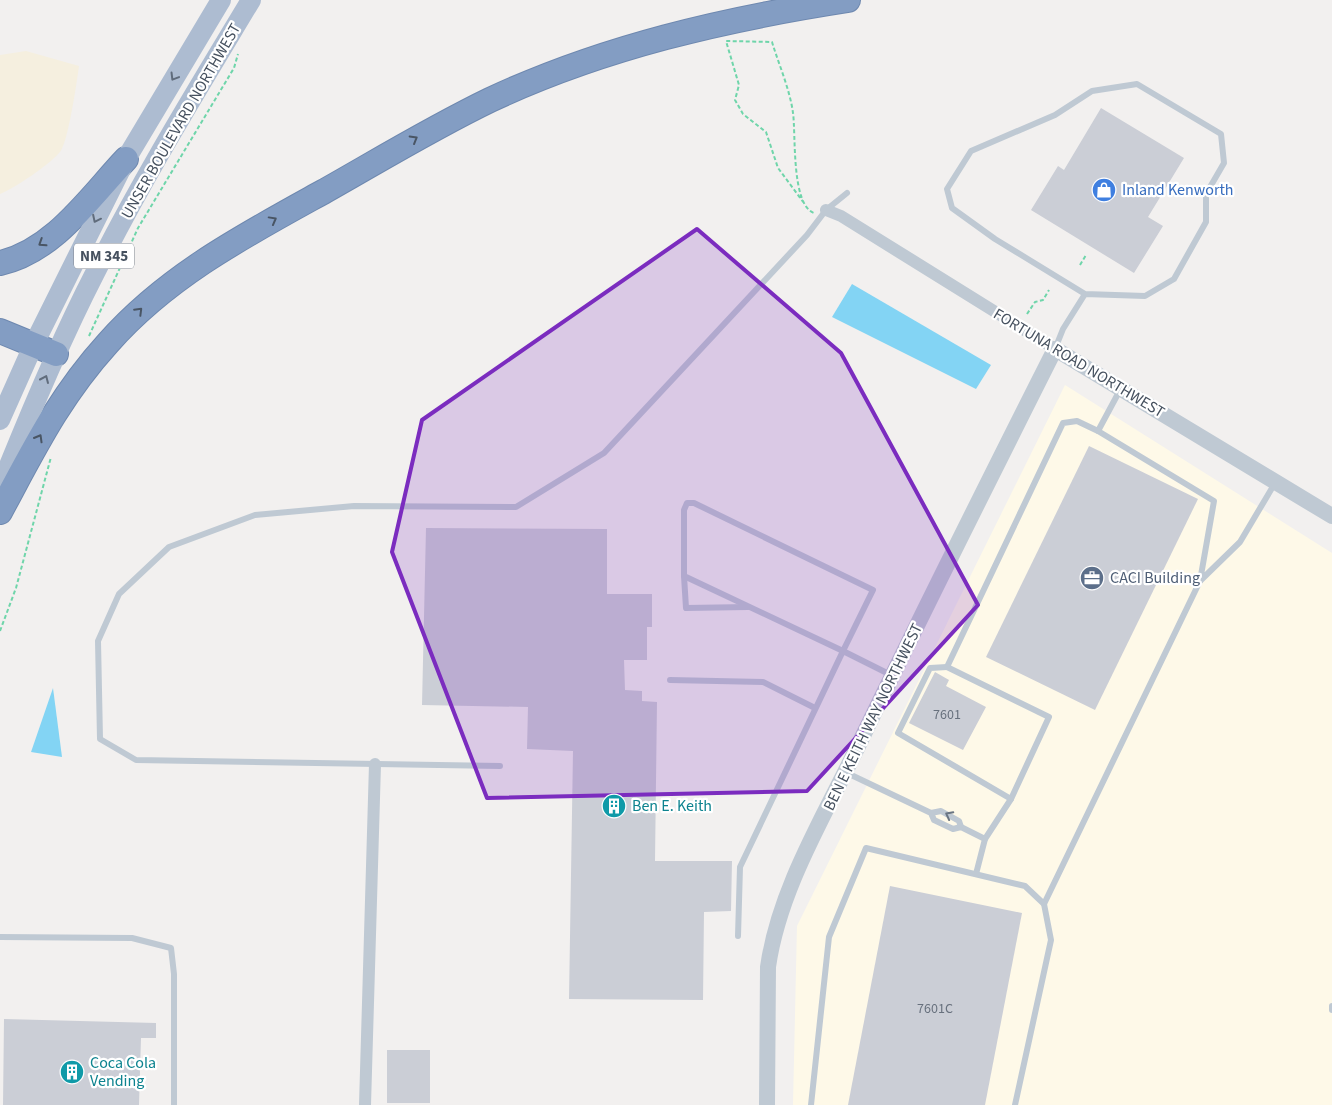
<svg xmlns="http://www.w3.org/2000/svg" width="1332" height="1105" viewBox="0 0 1332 1105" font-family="'Source Sans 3',sans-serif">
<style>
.commercial{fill:#fef9e8}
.sand{fill:#f5efdf}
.water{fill:#83d4f4}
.building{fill:#cbced6}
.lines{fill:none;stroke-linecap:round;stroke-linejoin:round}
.motorway-casing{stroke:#6e88af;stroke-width:26}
.path{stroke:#6fd5aa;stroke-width:2;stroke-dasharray:4 2.5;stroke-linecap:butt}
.service{stroke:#bfc9d3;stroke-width:6}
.minor{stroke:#bfc9d3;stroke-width:12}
.tertiary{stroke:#bfc9d3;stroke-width:16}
.primary{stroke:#adbcd1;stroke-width:20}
.motorway{stroke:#839dc3;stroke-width:24}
.oneway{stroke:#606c7c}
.oneway2{stroke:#495564}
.oneway3{stroke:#6a7582}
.marked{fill:#7b2cbf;fill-opacity:0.2;stroke:#7b2cbf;stroke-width:4;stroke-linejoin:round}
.labels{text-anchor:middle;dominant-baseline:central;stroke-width:4.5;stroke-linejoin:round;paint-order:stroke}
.number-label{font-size:14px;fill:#67707d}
.shield{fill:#fff;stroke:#7e858f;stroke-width:1}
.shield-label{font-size:15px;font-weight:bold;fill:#46515f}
.street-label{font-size:16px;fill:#46515f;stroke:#fff}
.shop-label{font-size:16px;fill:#366cbe;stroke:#fff;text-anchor:start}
.service-label{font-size:16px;fill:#4e5e75;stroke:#fff;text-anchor:start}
.culture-label{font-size:16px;fill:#0d838f;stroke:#fff;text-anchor:start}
</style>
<rect width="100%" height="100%" fill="#f2f0ef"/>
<polygon class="commercial" points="1065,385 1332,553 1332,1105 793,1105 797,926"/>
<path class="sand" d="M26 51 79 66C77 81 68 143 60 152 49 165 15 188 0 194V55Z"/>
<g class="water">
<polygon points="852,284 991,365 976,389 832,317"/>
<polygon points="53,688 62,757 31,752"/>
</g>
<g class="building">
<polygon points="1101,108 1184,158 1148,217 1163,226 1134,273 1031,210 1058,166 1064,170"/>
<polygon points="1089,446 1198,499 1095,710 986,657"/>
<polygon points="426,528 607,529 607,594 652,594 652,627 647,627 647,660 624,660 625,690 642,691 642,701 657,702 655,861 732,861 731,911 704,912 703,1000 569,999 573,751 527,749 528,707 422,705"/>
<polygon points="935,672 949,680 946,686 986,707 963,750 909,723"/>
<polygon points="890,886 1022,913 985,1105 848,1105"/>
<polygon points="4,1019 156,1023 156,1038 141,1038 139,1105 3,1105"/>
<rect x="387" y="1050" width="43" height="53"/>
</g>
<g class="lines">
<g class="motorway-casing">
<g id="motorway">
<path d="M0 263C54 251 90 197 126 159"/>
<polyline points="0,331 56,354"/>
<path d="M0 512C34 449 59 397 108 343 167 276 245 235 323 192 378 161 432 128 490 100 603 47 725 19 848 0"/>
</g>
</g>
<g class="path">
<path d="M804 203 778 168 766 132 743 114 735 100 739 85 726 41 772 42C779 65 790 90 793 113 796 134 791 205 814 213"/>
<polyline points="1080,265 1086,255"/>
<polyline points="1027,314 1035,302 1043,300 1049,290"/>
<polyline points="89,336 138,228 234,68 238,54"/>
<polyline points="0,631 16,588 51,457"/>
</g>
<g class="service">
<polyline points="1055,349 1063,329 1085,294 1145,296 1174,279 1206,222 1206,194 1224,163 1221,134 1137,84 1092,91 1055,115 971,151 947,189 952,208 995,239 1085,294"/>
<polyline points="1098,431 1214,501 1200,581 1240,542 1275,483"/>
<polygon points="687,503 694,503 873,590 843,651 684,576 684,510"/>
<polyline points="684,576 686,608 748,607"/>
<polyline points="947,667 930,668 898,733 1011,799"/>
<polyline points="670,680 763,682 815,708"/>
<polyline points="500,766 136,760 100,739 98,641 119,594 169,547 255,515 354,506 516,507 604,453 807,235 826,210 847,193"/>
<polyline points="847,773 931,813 934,820 953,829 961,827 985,839 976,874"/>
<polyline points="931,813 941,811 959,821 961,827"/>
<polyline points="985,839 1011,799 1049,717 947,667 1063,423 1077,421 1098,431 1120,390"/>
<polyline points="1044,904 1200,581"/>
<polyline points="738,936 740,867 843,651 891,675"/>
<polyline points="0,937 132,938 171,948 174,974 174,1105"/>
<polyline points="1332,1006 1332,1010"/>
<polyline points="811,1105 829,937 866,848 1025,886 1044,904 1051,940 1015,1105"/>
</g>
<g class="minor">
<polyline points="826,210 841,216 1055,349"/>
<polyline points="365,1105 375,764"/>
</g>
<path class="tertiary" d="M767 1105 768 967C779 889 825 815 859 744 923 612 989 480 1055 349L1332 516"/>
<g class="primary">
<polyline points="0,420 33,346 126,159 221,0"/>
<path d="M0 488C29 415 59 343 95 273 142 179 197 90 251 0"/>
</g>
<use href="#motorway" class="motorway"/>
</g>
<defs><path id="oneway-chevron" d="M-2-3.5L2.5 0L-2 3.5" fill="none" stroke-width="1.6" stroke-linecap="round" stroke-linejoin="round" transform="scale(1.25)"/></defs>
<g class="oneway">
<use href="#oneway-chevron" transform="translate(174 77) rotate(121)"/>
<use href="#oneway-chevron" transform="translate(96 219) rotate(116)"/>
<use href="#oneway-chevron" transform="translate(45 379) rotate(-66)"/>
</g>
<g class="oneway2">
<use href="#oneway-chevron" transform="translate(414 139) rotate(-30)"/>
<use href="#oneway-chevron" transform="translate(273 220) rotate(-29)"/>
<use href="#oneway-chevron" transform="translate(42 243) rotate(147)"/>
<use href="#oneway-chevron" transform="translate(139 311) rotate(-45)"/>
<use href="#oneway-chevron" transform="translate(39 438) rotate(-60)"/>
</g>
<use class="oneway3" href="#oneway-chevron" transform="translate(949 815) rotate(-152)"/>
<path class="marked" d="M697 229 841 353 978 605 807 791 487 798 392 552 422 420Z"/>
<defs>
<g id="shop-disc" transform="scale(1.25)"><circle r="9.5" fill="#3f7fe0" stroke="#fff"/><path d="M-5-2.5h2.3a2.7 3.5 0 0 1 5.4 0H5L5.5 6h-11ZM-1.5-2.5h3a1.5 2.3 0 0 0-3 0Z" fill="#fff"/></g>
<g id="office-disc" transform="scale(1.25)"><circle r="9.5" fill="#5c6f8a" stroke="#fff"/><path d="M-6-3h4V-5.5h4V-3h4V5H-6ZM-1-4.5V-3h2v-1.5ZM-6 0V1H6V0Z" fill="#fff"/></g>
<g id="building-disc" transform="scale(1.25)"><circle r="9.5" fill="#0f9aa8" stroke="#fff"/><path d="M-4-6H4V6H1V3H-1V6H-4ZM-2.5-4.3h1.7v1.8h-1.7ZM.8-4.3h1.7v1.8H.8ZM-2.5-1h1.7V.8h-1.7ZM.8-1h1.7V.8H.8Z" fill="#fff"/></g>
</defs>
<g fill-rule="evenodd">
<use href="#shop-disc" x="1104" y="190"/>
<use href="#office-disc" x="1092" y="578"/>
<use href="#building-disc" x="614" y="806"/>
<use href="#building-disc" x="72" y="1072"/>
</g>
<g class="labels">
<g class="number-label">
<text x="947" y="715">7601</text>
<text x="935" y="1009">7601C</text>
</g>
<rect class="shield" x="74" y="243.5" width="60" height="25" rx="4"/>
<g class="shield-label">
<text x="104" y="256">NM 345</text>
</g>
<g class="street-label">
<text transform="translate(181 121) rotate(-60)">UNSER BOULEVARD NORTHWEST</text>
<text transform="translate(1079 363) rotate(31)">FORTUNA ROAD NORTHWEST</text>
<text transform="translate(873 717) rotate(-64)">BEN E KEITH WAY NORTHWEST</text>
</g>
<g class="shop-label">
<text x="1122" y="190">Inland Kenworth</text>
</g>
<g class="service-label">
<text x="1110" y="578">CACI Building</text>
</g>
<g class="culture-label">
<text x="632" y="806">Ben E. Keith</text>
<text x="90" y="1063">Coca Cola<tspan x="90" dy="18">Vending</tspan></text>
</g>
</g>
</svg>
